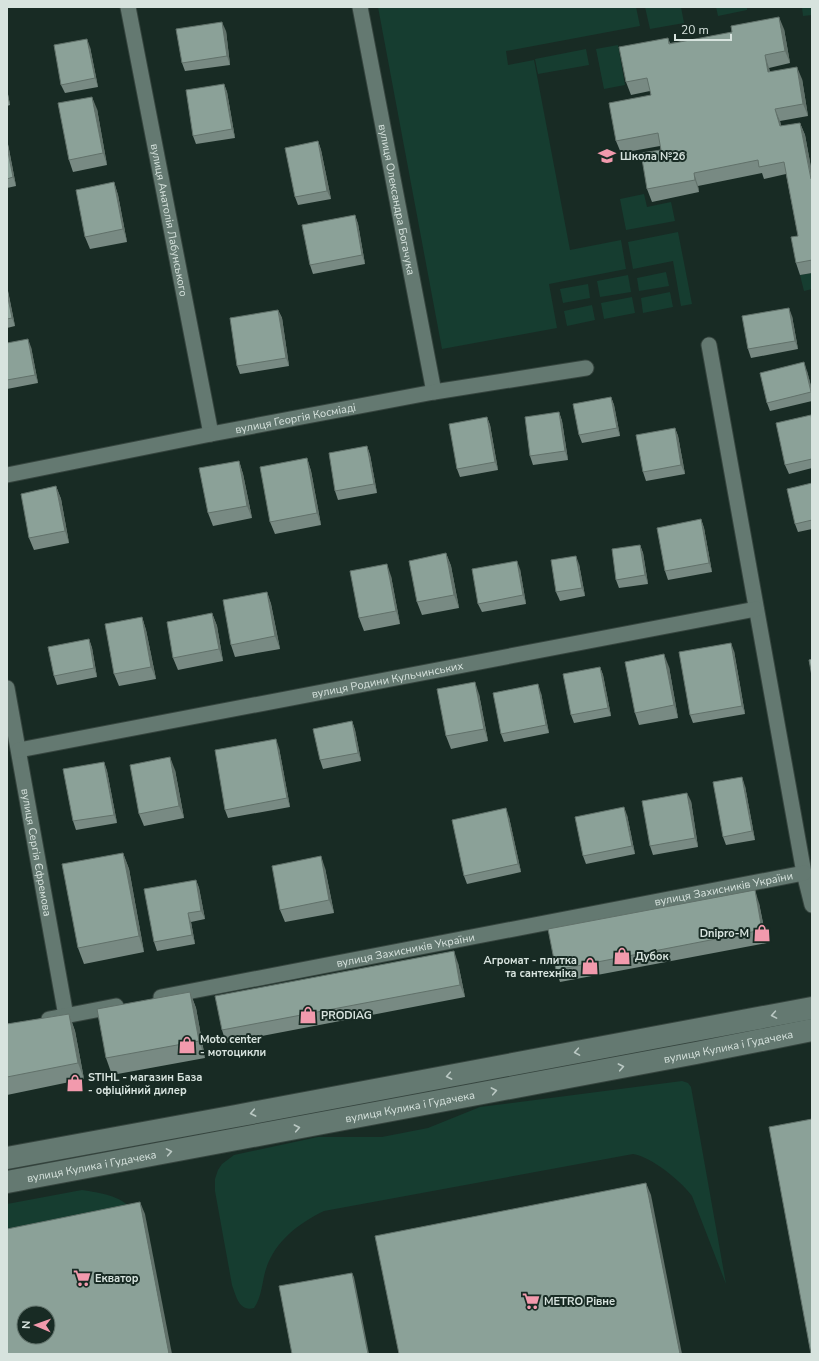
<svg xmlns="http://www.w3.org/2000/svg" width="819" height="1361" viewBox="0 0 819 1361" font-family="'Nunito Sans',sans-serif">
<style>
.green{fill:#163d30}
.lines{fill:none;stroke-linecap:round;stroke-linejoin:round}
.street-casing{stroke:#36453f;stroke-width:17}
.secondary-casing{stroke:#36453f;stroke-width:24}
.street{stroke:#647971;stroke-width:15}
.secondary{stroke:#647971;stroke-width:22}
.wall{fill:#788a83}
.shaded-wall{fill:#61716a}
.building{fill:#8ba198;stroke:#61716a;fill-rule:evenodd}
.oneway{stroke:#bac8c3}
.labels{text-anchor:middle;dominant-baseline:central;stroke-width:4;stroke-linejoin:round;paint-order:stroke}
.poi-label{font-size:11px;font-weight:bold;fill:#d7e3de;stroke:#182b24;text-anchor:start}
.street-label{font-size:11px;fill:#d7e3de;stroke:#182b24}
</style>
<rect width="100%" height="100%" fill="#182b24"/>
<g class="green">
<polygon points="378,7 636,7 640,26 506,51 508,65 534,60 570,250 621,240 626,269 549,284 557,328 442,349"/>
<polygon points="645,7 681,7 684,23 650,29"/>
<polygon points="716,7 747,7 747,10 718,16"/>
<polygon points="802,7 812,7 812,15 803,16"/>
<polygon points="618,45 625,85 604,89 596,49"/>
<polygon points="586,49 589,65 538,74 535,59"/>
<polygon points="644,194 647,207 671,202 675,221 626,230 620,199"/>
<polygon points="678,232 692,304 681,306 673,261 633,269 628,242"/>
<polygon points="666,272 669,286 639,291 637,278"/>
<polygon points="812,273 812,289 804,291 800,275"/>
<polygon points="628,275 631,292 600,297 597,281"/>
<polygon points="588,284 590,298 563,303 560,289"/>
<polygon points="670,292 673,307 643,313 641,298"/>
<polygon points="632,297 635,313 604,319 601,303"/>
<polygon points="592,305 595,320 567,326 564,311"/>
<path d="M682 1081 688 1083 691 1087 726 1284 692 1196C681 1181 652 1157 633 1154L324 1211C299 1223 275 1241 266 1269 262 1281 262 1297 254 1308 239 1312 236 1296 232 1285L215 1191V1179L218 1170 222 1164 234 1155 318 1137H382L428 1128 480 1107Z"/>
<path d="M82 1190C100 1193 120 1195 131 1209L7 1231V1204Z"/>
</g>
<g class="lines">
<g class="street-casing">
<g id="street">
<path id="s1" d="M128 7 211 434"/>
<path id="s2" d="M360 7 434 392"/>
<polyline points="709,345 804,873 812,905"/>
<path id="s3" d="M7 475 211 434 434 392 586 368"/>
<path id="s4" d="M7 688 66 1016"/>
<path id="s5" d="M19 750 756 609"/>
<path id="s6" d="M161 997 804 873"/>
<polyline points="49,1019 116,1006"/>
</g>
</g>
<g class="secondary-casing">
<g id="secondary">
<polyline points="7,1158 236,1116 812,1008"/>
<path id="s7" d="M7 1182 696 1053 812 1030"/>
</g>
</g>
<use href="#street" class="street"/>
<use href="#secondary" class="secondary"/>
</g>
<g class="wall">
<polygon points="784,29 790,63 769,68 770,72 802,79 808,116 780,121 781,126 800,123 805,135 812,173 812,273 800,275 796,263 798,236 786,174 764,179 762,173 698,186 699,192 652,202 647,189 661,150 660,146 621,153 616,141 651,95 650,91 631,95 626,82 668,38 670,43"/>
<polygon points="226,31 230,65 185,71 182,63"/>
<polygon points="90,47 98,87 65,93 61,85"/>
<polygon points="224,84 227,92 235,138 196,144 193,136"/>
<polygon points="7,89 10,105 7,106"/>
<polygon points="97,109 107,165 73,172 69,160"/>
<polygon points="7,139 16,186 7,188"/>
<polygon points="318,141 321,150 331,199 298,205 295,197"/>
<polygon points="114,182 118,195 127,242 90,249 85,237"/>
<polygon points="355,215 358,224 365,264 313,274 310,265"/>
<polygon points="7,286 15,326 7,328"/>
<polygon points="278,310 282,318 289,366 240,374 237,366"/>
<polygon points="792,316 798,349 751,358 748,349"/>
<polygon points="7,343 31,347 38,383 7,389"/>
<polygon points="807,371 812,390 812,401 770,411 767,403"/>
<polygon points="611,397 614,405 620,436 582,443 579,435"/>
<polygon points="559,412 562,421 568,460 533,465 530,456"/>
<polygon points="811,415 812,419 812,468 789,474 785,465"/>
<polygon points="487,417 490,425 498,470 460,477 457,469"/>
<polygon points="675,428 678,436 685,474 646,481 643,472"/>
<polygon points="367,446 370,455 377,493 338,500 335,491"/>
<polygon points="307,458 311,471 321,525 275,534 270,522"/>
<polygon points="239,461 243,474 252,518 213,526 208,513"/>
<polygon points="812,483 812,529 798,532 795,524"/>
<polygon points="56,486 61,499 69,543 34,550 29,538"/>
<polygon points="701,519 704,528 712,572 668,580 665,571"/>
<polygon points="640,545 643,553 648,584 619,588 616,580"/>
<polygon points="446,553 451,566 459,608 422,615 417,602"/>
<polygon points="579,564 585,596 560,601 556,592"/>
<polygon points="520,569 526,604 482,612 478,604"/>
<polygon points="391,576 400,624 364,631 359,618"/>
<polygon points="267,592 271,604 280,649 235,657 231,645"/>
<polygon points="212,613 217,626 223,661 178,670 173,658"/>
<polygon points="142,617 146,630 156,679 119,686 114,674"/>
<polygon points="89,639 92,648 97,677 57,685 54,676"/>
<polygon points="734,651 745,714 693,723 690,715"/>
<polygon points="600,667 603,675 611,716 574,723 571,715"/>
<polygon points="669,667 678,718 639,725 635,713"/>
<polygon points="541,693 549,733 504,742 501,734"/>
<polygon points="479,694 488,741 451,749 446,736"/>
<polygon points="352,721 355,730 361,761 323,769 320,760"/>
<polygon points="279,748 290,807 228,818 225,810"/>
<polygon points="104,762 107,771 117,823 76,830 73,821"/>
<polygon points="175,770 184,818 144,826 139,814"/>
<polygon points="745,786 755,840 726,845 723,837"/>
<polygon points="691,801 698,847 653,855 650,846"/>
<polygon points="627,815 635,854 586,864 583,856"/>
<polygon points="509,817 521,872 467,884 464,876"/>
<polygon points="123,853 129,869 144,952 84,964 78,948"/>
<polygon points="325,868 334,913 285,922 280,910"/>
<polygon points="196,880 199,888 205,919 191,922 195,944 157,951 154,942"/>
<polygon points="759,903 767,943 560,982 556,970"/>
<polygon points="458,963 465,997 226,1043 222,1030"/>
<polygon points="190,992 196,1008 205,1058 112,1075 106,1058"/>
<polygon points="69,1014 75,1031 84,1079 7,1095 7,1024"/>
</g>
<g class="shaded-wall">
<polygon points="779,17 784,29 790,63 785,51"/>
<polygon points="222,22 226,31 230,65 227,56"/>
<polygon points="87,39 90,47 98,87 95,78"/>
<polygon points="765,55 769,68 772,84 768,72"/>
<polygon points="797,67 802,79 808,116 803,104"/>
<polygon points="224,84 227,92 235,138 232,129"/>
<polygon points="7,89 10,105 7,97"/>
<polygon points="92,97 97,109 107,165 103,153"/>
<polygon points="775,109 780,121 784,139 780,126"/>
<polygon points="800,123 805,135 812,173 812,181"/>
<polygon points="7,139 16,186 13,177 7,147"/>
<polygon points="318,141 321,150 331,199 327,191"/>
<polygon points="694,173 698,186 699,192 695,180"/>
<polygon points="114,182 118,195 127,242 123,229"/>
<polygon points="355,215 358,224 365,264 362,255"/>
<polygon points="7,286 15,326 12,318 7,293"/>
<polygon points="789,308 792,316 798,349 795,341"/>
<polygon points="278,310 282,318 289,366 286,358"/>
<polygon points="28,339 31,347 38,383 35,375"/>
<polygon points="804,362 807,371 812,390 812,394"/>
<polygon points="611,397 614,405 620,436 617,428"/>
<polygon points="559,412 562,421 568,460 565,451"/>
<polygon points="487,417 490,425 498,470 495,462"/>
<polygon points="675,428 678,436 685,474 681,465"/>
<polygon points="367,446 370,455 377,493 374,484"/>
<polygon points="307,458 311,471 321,525 317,513"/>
<polygon points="239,461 243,474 252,518 247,506"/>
<polygon points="56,486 61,499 69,543 65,531"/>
<polygon points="701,519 704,528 712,572 709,563"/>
<polygon points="640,545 643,553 648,584 645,575"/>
<polygon points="446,553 451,566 459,608 454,595"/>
<polygon points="576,556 579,564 585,596 582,588"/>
<polygon points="517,561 520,569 526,604 523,595"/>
<polygon points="387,564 391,576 400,624 396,611"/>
<polygon points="267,592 271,604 280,649 275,636"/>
<polygon points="212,613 217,626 223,661 219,649"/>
<polygon points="142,617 146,630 156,679 151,667"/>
<polygon points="89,639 92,648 97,677 94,668"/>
<polygon points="731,643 734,651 745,714 742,706"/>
<polygon points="664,654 669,667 678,718 674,705"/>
<polygon points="600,667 603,675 611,716 608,708"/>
<polygon points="475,682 479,694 488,741 484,729"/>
<polygon points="538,684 541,693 549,733 546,725"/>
<polygon points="352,721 355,730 361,761 358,753"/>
<polygon points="276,739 279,748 290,807 287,798"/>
<polygon points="170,757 175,770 184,818 179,806"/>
<polygon points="104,762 107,771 117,823 114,815"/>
<polygon points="742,777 745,786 755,840 752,831"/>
<polygon points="687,793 691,801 698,847 695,838"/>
<polygon points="624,807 627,815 635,854 632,846"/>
<polygon points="506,808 509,817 521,872 518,864"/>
<polygon points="123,853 129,869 144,952 139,936"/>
<polygon points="321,856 325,868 334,913 329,900"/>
<polygon points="196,880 199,888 205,919 201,911"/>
<polygon points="755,890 759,903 767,943 762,930"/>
<polygon points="188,913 191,922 195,944 192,935"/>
<polygon points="454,951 458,963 465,997 460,985"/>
<polygon points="190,992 196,1008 205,1058 199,1041"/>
<polygon points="69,1014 75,1031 84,1079 78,1063"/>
<polygon points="646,1183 651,1195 682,1354 680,1354"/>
<polygon points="140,1202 145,1214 172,1354 169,1354"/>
<polygon points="352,1273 354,1277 369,1354 368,1354"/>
</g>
<g class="building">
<polygon points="779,17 785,51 765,55 768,72 797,67 803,104 775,109 780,126 800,123 811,179 812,179 812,260 796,263 791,237 798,236 784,162 759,167 758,160 694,173 695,180 647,189 641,153 661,150 658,133 616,141 609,103 651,95 647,78 626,82 619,47 668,38 669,44 732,32 731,26"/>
<polygon points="222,22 227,56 182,63 176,29"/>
<polygon points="87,39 95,78 61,85 54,45"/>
<polygon points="224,84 232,129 193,136 186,90"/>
<polygon points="92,97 103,153 69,160 58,103"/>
<polygon points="318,141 327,191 295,197 285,148"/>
<polygon points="7,147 13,177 7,179"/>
<polygon points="114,182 123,229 85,237 76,190"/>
<polygon points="355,215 362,255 310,265 302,225"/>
<polygon points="7,293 12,318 7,319"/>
<polygon points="789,308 795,341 748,349 742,316"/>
<polygon points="278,310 286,358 237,366 230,318"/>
<polygon points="28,339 35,375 7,380 7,343"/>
<polygon points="804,362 811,392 767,403 760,373"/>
<polygon points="611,397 617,428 579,435 573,404"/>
<polygon points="559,412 565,451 530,456 525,417"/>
<polygon points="811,415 812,421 812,459 785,465 776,423"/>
<polygon points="487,417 495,462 457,469 449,424"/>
<polygon points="675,428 681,465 643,472 636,435"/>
<polygon points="367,446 374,484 335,491 329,453"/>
<polygon points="307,458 317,513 270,522 260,467"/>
<polygon points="239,461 247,506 208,513 199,468"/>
<polygon points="812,483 812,520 795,524 787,489"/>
<polygon points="56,486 65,531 29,538 21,494"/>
<polygon points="701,519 709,563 665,571 657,528"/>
<polygon points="640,545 645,575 616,580 612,549"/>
<polygon points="446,553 454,595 417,602 409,561"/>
<polygon points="576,556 582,588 556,592 551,560"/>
<polygon points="517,561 523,595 478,604 472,569"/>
<polygon points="387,564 396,611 359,618 350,571"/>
<polygon points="267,592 275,636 231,645 223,600"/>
<polygon points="212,613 219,649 173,658 167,622"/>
<polygon points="142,617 151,667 114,674 105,624"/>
<polygon points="89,639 94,668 54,676 48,647"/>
<polygon points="731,643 742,706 690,715 679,652"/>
<polygon points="664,654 674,705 635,713 625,662"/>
<polygon points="812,659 812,676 809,660"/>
<polygon points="600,667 608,708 571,715 563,674"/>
<polygon points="475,682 484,729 446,736 437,689"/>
<polygon points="538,684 546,725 501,734 493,693"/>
<polygon points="352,721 358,753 320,760 313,729"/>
<polygon points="276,739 287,798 225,810 215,750"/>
<polygon points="170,757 179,806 139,814 130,765"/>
<polygon points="104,762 114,815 73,821 63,769"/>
<polygon points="742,777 752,831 723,837 713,782"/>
<polygon points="687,793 695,838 650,846 642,801"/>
<polygon points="624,807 632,846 583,856 575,817"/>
<polygon points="506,808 518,864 464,876 452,820"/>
<polygon points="123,853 139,936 78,948 62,864"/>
<polygon points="321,856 329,900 280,910 272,866"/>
<polygon points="196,880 201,911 188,913 192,935 154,942 144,889"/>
<polygon points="755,890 762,930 556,970 548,929"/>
<polygon points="454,951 460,985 222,1030 215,996"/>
<polygon points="190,992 199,1041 106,1058 97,1009"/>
<polygon points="69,1014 78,1063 7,1077 7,1024"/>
<polygon points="812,1119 812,1354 811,1354 769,1127"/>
<polygon points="646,1183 680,1354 399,1354 375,1236"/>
<path d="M140 1202 169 1354H7V1229ZM24 1313H48V1337H24Z"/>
<polygon points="352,1273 368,1354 292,1354 279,1286"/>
</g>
<defs><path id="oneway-chevron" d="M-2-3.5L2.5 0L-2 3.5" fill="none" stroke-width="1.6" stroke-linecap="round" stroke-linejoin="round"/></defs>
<g class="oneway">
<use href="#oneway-chevron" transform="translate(774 1015) rotate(170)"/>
<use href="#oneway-chevron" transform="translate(577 1052) rotate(170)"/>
<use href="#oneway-chevron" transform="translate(621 1067) rotate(-11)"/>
<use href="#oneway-chevron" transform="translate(449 1076) rotate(169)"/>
<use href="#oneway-chevron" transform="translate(494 1091) rotate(-11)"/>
<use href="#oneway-chevron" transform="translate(253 1113) rotate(169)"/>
<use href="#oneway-chevron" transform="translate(297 1128) rotate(-11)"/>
<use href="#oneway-chevron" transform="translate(169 1152) rotate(-10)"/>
</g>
<defs>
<g id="school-bare" transform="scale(1.38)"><path d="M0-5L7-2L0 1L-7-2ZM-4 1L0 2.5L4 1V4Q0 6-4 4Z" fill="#f29aad" stroke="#182b24" stroke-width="2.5" paint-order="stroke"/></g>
<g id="shop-bare" transform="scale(1.38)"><path d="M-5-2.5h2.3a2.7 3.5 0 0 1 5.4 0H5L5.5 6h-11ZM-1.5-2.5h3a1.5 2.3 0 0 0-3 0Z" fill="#f29aad" stroke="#182b24" stroke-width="2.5" paint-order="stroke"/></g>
<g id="supermarket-bare" transform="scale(1.38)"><path d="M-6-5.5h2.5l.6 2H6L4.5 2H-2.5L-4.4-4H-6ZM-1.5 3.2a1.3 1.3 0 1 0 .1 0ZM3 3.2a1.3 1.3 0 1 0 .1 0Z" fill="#f29aad" stroke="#182b24" stroke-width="2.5" paint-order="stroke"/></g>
</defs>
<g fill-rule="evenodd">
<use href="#school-bare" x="607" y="156"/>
<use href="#shop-bare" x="762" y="933"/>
<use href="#shop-bare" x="622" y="956"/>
<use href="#shop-bare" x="590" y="966"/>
<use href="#shop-bare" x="308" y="1015"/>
<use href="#shop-bare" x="187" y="1045"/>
<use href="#shop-bare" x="75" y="1083"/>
<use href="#supermarket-bare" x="82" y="1278"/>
<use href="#supermarket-bare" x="531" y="1301"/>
</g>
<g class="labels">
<g class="poi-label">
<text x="620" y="156">Школа №26</text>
<text x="749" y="933" text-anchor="end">Dnipro-M</text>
<text x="635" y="956">Дубок</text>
<text x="577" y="960" text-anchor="end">Агромат - плитка<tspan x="577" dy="13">та сантехніка</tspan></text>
<text x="321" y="1015">PRODIAG</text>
<text x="200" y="1039">Moto center<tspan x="200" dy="13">- мотоцикли</tspan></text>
<text x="88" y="1077">STIHL - магазин База<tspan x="88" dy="13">- офіційний дилер</tspan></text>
<text x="95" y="1278">Екватор</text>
<text x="544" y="1301">METRO Рівне</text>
</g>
<g class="street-label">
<text stroke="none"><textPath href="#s2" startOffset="196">вулиця Олександра Богачука</textPath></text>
<text stroke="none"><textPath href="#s1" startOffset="217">вулиця Анатолія Лабунського</textPath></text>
<text stroke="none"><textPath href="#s3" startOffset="294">вулиця Георгія Косміаді</textPath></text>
<text stroke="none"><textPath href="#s5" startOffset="375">вулиця Родини Кульчинських</textPath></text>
<text stroke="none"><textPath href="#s4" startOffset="167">вулиця Сергія Єфремова</textPath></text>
<text stroke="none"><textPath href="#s6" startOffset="573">вулиця Захисників України</textPath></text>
<text stroke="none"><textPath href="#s6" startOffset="249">вулиця Захисників України</textPath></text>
<text stroke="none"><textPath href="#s7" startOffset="734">вулиця Кулика і Гудачека</textPath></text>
<text stroke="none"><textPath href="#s7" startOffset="410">вулиця Кулика і Гудачека</textPath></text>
<text stroke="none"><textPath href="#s7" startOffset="86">вулиця Кулика і Гудачека</textPath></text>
</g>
</g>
<rect width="819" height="1361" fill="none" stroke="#d7e3de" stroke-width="16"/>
<g transform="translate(36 1325) rotate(272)"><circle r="19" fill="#182b24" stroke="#64756e"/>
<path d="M0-3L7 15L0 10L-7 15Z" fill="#f29aad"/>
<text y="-6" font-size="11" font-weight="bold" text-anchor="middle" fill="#d7e3de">N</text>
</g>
<path d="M675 34v6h56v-6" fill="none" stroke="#d7e3de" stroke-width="2"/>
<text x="681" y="34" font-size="12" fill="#d7e3de" stroke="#182b24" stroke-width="3" paint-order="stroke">20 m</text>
</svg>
